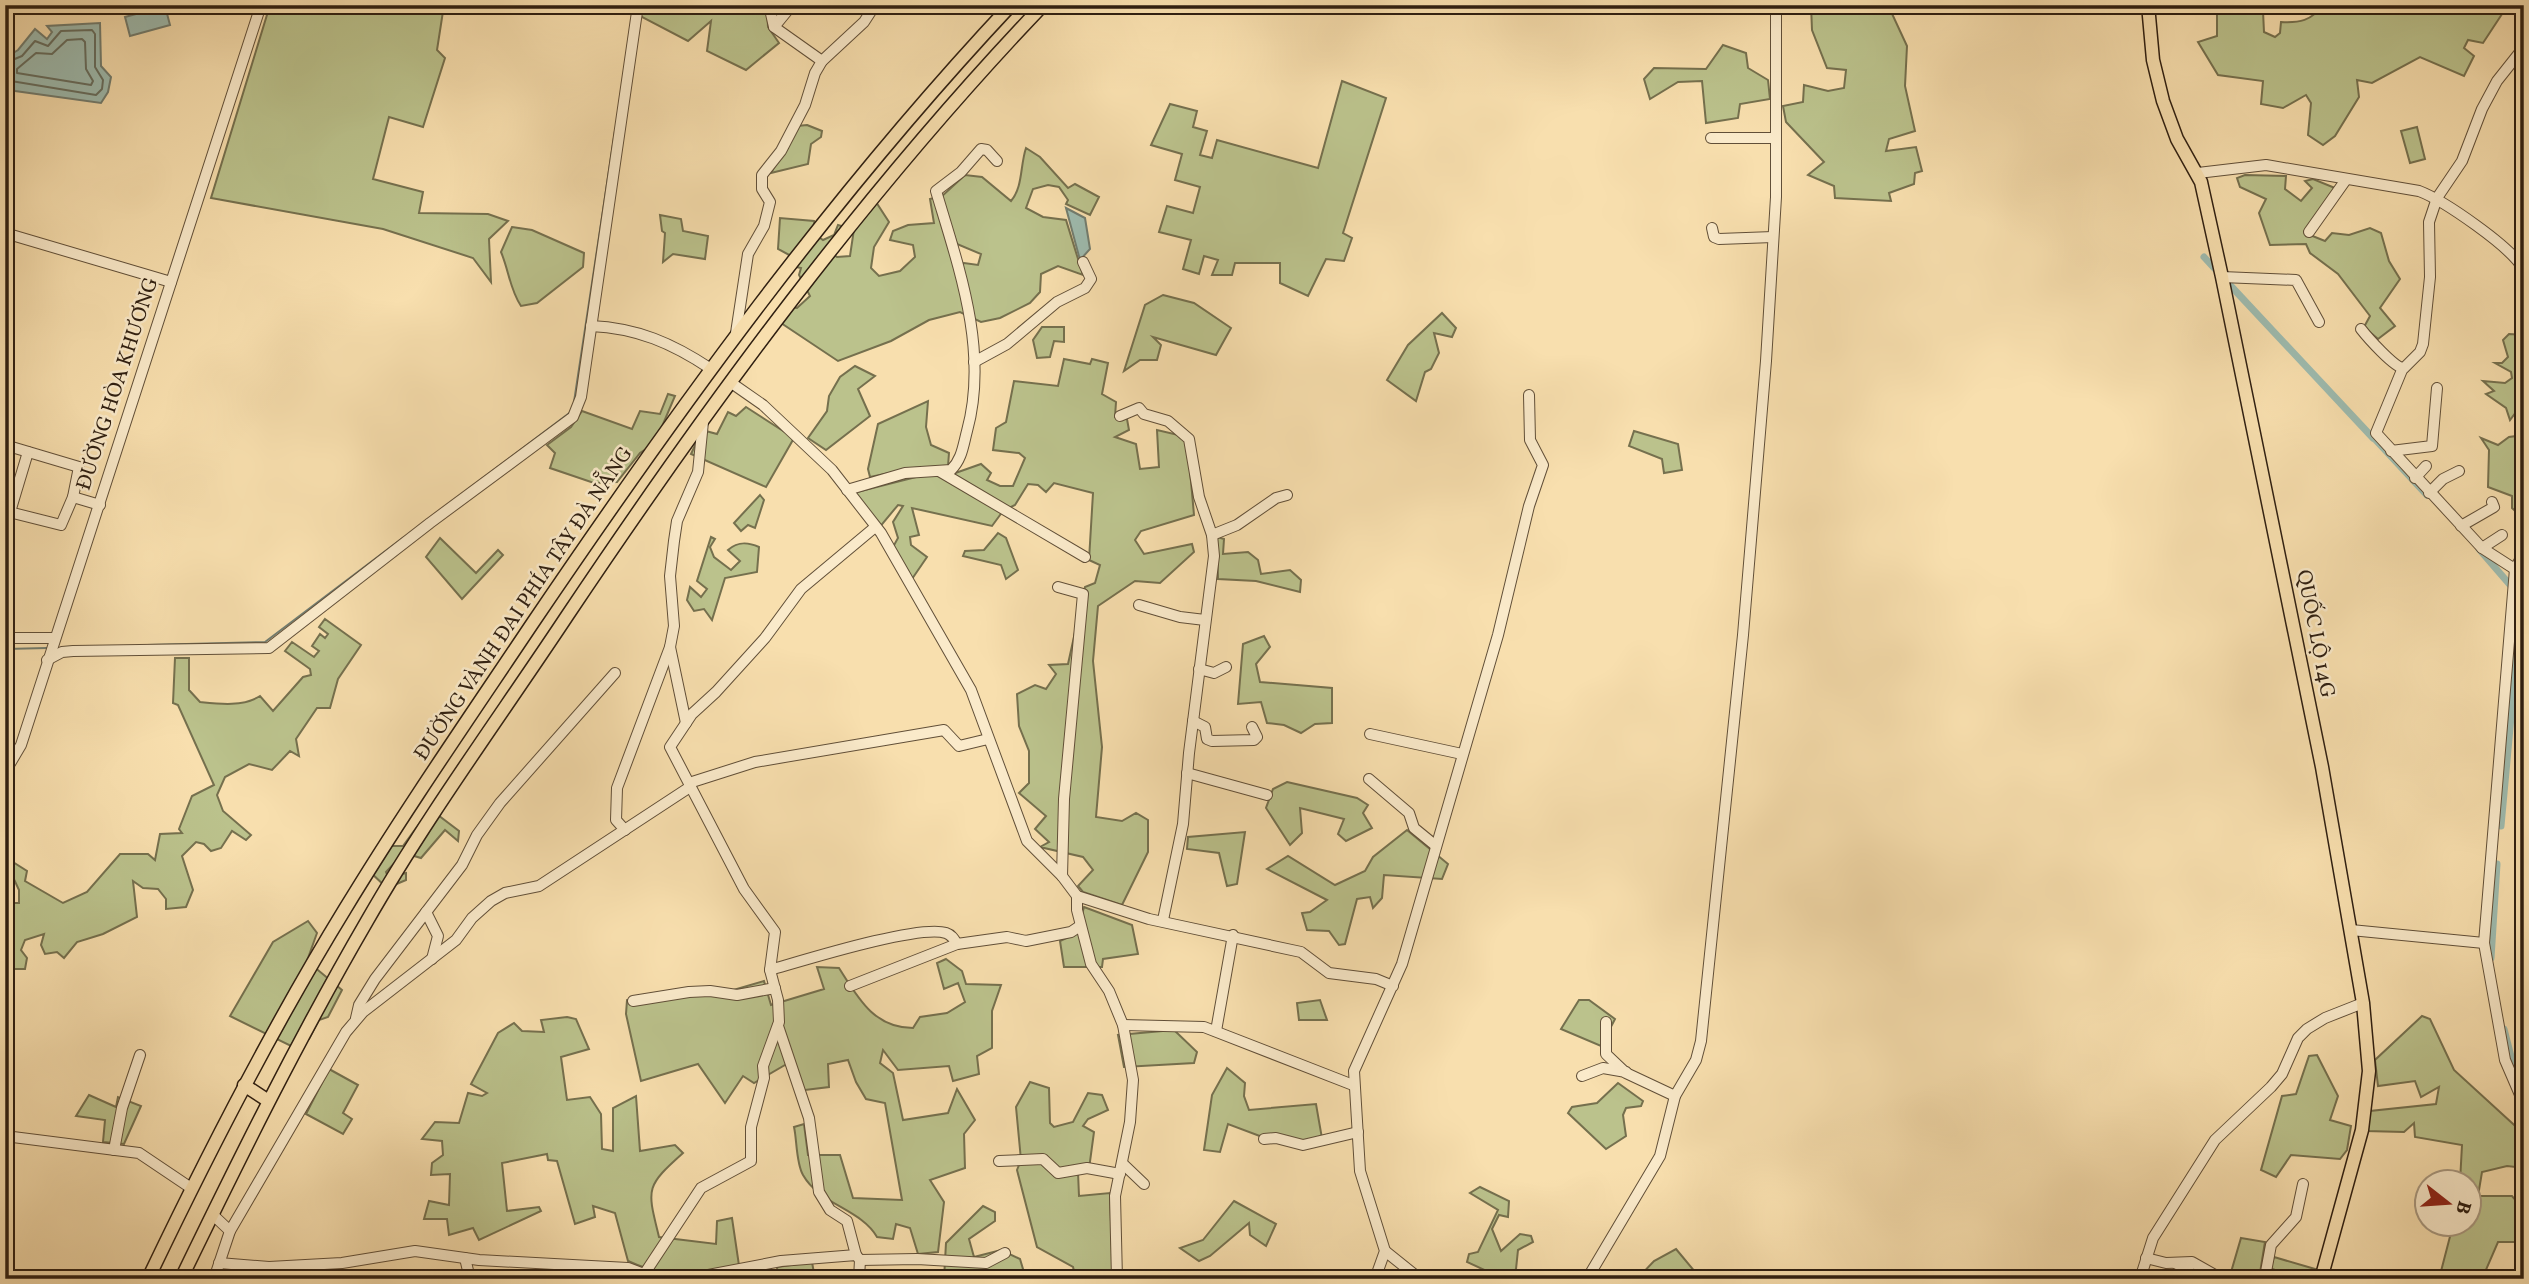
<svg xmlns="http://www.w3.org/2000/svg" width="2529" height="1284" viewBox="0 0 2529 1284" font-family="Vollkorn,serif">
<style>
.green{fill:#bbc28c;stroke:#75704e;stroke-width:2}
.water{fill:#9ebcb0;stroke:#727d70;stroke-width:2}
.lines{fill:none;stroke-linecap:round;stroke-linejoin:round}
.shore{stroke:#666e60;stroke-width:2}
.stream{stroke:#727d70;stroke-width:2}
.canal{stroke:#9ebcb0;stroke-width:7}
.minor-casing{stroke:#614f38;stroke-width:12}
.major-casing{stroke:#2f1f11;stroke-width:15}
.minor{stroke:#faeaca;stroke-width:10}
.major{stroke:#f8dfae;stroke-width:12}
.labels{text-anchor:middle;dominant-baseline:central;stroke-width:5;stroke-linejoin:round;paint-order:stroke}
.street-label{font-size:21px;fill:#2f1f11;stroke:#faeaca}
</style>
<rect width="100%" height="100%" fill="#f8dfae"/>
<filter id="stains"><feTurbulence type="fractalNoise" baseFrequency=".00286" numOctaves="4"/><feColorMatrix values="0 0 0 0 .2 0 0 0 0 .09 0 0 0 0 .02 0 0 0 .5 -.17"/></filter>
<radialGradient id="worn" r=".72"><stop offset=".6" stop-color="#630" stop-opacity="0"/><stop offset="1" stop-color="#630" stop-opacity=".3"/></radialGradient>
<g class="green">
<polygon points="270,5 444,5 437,50 445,58 423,127 389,117 373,179 423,192 419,213 488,214 508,221 489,239 491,282 473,258 383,229 211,198"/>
<polygon points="640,5 767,5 768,27 779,43 746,70 707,51 711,21 688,41 640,16"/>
<polygon points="1811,5 1888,5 1907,46 1905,86 1915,131 1889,139 1886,151 1916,147 1922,171 1915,173 1914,184 1889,193 1891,201 1835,198 1834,186 1808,175 1824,162 1786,122 1783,106 1803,102 1804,85 1828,91 1844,88 1846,70 1827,68 1812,30"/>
<path d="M2217 5H2296L2295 11 2285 12 2268 6 2263 11 2264 32 2275 37 2280 33 2281 22C2299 23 2312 21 2322 5H2488L2504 11 2483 43 2468 40 2464 48 2474 56 2464 76 2420 57 2372 83 2357 80 2359 97 2335 136 2323 145 2308 135 2311 103 2306 95 2283 108 2261 104 2263 81 2218 75 2198 42 2217 36Z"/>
<polygon points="1723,45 1746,53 1748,68 1768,80 1770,99 1740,104 1738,118 1706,123 1702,81 1678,82 1650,99 1644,79 1654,68 1706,69"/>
<polygon points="1342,81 1386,98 1343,233 1352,238 1344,261 1326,259 1308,296 1280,283 1280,263 1235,263 1232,275 1212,275 1218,260 1204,256 1199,274 1183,269 1191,240 1159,232 1167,206 1193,213 1200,187 1175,180 1182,154 1151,145 1170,104 1197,111 1193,127 1207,131 1200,155 1212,158 1217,140 1318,168"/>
<polygon points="807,125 822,131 821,137 811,144 808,164 771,173 797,126"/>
<polygon points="2417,127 2425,159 2410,163 2401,131"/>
<path d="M1026 148 1040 157 1068 188 1075 184 1099 197 1090 215 1066 204 1068 200 1059 187 1048 185 1033 189 1026 208 1043 217 1066 220 1083 275 1058 266 1041 274 1040 292 1030 303 1000 318 981 322 960 312 929 320 891 341 838 361 778 321 787 307 797 308 810 296 799 275 801 268 786 265 791 256 778 249 780 218 814 221 816 235 823 240 834 235 838 225 848 228 827 250 837 257 850 256 857 209 876 202 889 222 874 247 871 268 879 276 900 271 915 257 913 245 890 240 893 231 908 225 934 223 930 199 934 198 954 266 964 263 978 265 981 254 957 244 941 197 965 175 982 177 1011 201C1023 187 1020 166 1026 148Z"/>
<polygon points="2245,175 2286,176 2285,189 2301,201 2312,188 2305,181 2313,179 2335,188 2305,233 2325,241 2332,233 2349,235 2370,228 2381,233 2389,261 2400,279 2380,308 2395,326 2378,339 2364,327 2370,316 2338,274 2310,253 2306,244 2270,245 2259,213 2266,199 2240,187 2237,178"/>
<polygon points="660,215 681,219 683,231 708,236 705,259 673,254 663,262 665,233 662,231"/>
<path d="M512 227 532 230 584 253 583 267 537 303 521 306C510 290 509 271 501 252Z"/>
<polygon points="1163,295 1194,303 1231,328 1216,355 1153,337 1161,345 1157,360 1140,360 1124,371 1145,305"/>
<polygon points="1442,313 1456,328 1452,337 1434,333 1439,353 1431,369 1425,372 1416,401 1387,380 1408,345"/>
<polygon points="1042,327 1064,327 1064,342 1054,341 1050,357 1037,358 1033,340"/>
<polygon points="2509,334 2524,335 2524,409 2519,408 2510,420 2506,408 2486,394 2494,391 2483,381 2505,383 2512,378 2511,372 2495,363 2502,363 2508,357 2503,340"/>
<polygon points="1064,359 1090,364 1092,359 1108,363 1102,394 1116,402 1115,417 1127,419 1129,430 1115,437 1136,444 1140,469 1159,467 1157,430 1187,437 1194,515 1141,531 1135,540 1144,554 1192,544 1194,552 1160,583 1135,581 1098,606 1093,661 1102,747 1096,817 1122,821 1136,813 1148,820 1148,852 1122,905 1083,892 1078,886 1093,870 1083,857 1040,847 1049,842 1035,829 1046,816 1019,793 1029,783 1029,751 1019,726 1017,694 1035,685 1046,689 1056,674 1049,665 1068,664 1085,587 1095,583 1100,565 1089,560 1093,493 1054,483 1046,492 1038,485 1028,484 1015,505 1003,511 992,526 912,508 919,535 910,537 911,545 927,557 912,579 893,547 898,538 893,522 903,506 898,505 879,528 853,493 920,476 947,476 981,464 991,473 987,480 1000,486 1013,486 1025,458 1019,453 993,450 996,428 1006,422 1014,381 1058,386"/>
<polygon points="855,366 875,376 858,389 870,416 826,450 808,438 827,411 829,396 840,377"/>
<polygon points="668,394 675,396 655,443 640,453 617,482 594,483 550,468 555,453 547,445 571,427 582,411 632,429 640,411 660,414"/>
<polygon points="928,401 926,427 931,445 949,453 948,466 914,468 870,477 868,469 878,424"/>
<polygon points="746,407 794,438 766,487 691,454 702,430 717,434 728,412 736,416"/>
<polygon points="1634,431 1678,444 1682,470 1664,473 1662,459 1629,446"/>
<polygon points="2524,435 2524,519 2512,508 2512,496 2488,487 2489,450 2481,438 2498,445 2509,437"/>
<polygon points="760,495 764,500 755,528 748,525 741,531 734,523"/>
<polygon points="998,533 1006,538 1018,570 1006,579 1001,565 963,556 965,551 984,550"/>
<path d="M711 537 715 539 710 547 714 557 731 570 740 561 728 550C738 541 748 542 759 547L757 572 725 578 712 620 704 609 694 611 687 600 690 587 701 597 707 589 697 581Z"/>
<polygon points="1217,537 1224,539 1223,554 1248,552 1258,560 1261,574 1290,570 1301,580 1300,592 1256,581 1218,579"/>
<polygon points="440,538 476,573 498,550 503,555 462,599 426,557"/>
<path d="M325 619 361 645 338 679 330 708H317L296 739 299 756 290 751 272 770 249 764 225 777 217 795 223 811 251 835 246 840 232 831 221 848 211 851 204 844 196 842 182 856 193 890 186 907 166 909V899L158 889 143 888 133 881 137 917 103 934 77 942 64 958 57 952 45 954 41 945 44 934 25 940 21 950 27 958 25 969H11L10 962 5 960V903H19V890L12 875 5 874V857L27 871 25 881 63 903 87 892 120 854H148L155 860 160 834 182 833 179 829 192 796 214 785 178 705 173 703 175 658H189V690L200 702C219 704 243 707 260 696L273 711 303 677 311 675 310 669 285 651 292 642 314 657 319 651 312 646 320 634 325 638 328 634 319 627Z"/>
<polygon points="1264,636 1270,647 1256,664 1260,682 1332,688 1332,723 1315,724 1301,733 1284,725 1267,723 1261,702 1238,704 1243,644"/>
<polygon points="1287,782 1357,798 1368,805 1363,813 1372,828 1346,841 1338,834 1344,819 1300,808 1302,833 1290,845 1266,808 1273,789"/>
<polygon points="430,809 459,831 458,841 445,830 421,858 404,853 386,872 388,877 406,873 406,880 387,888 368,870 383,846 403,846"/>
<polygon points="1407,830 1448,864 1442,879 1384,875 1382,898 1373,908 1370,897 1357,899 1345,944 1339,945 1329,931 1307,930 1302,913 1310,912 1327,900 1267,869 1288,856 1335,885 1365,871 1373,857"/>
<polygon points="1245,832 1237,884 1227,886 1219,853 1187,849 1188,837"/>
<polygon points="1084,907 1132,925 1138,954 1103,959 1102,967 1064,967 1060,941 1077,933"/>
<polygon points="308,921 317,933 307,961 342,990 328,1017 319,1020 309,1039 291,1046 230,1016 273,942"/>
<path d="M946 959 962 971 966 984 1001 985 992 1011V1048L977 1056 979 1074 953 1081 949 1066 898 1070 883 1050 880 1063 893 1073 903 1120 948 1113 957 1089 975 1120 964 1134 965 1168 930 1180 944 1202 938 1252 918 1254 910 1228 896 1224 893 1239 877 1237C861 1209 820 1205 803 1175 796 1163 797 1140 794 1127L804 1124 808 1155H840L853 1198 902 1200 885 1103 866 1099 856 1082 848 1060 828 1064 829 1087 797 1091 789 1066 785 1065 754 1083 743 1076 725 1103 698 1064 641 1081 626 1014 627 1000 701 988 730 991 764 981 771 1005 824 989 817 967 839 968C858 998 874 1028 913 1028L920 1017 947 1013 965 1002 958 983 944 989 937 963Z"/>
<polygon points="1320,1000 1327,1020 1299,1020 1297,1003"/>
<polygon points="1579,1000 1589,1000 1615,1019 1601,1046 1561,1029"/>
<polygon points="2422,1016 2430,1019 2454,1070 2524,1134 2524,1168 2507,1166 2482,1172 2478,1196 2512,1196 2524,1210 2524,1242 2498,1242 2482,1279 2439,1279 2453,1225 2470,1224 2470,1182 2460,1182 2462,1145 2415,1137 2414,1123 2404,1132 2366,1131 2370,1111 2436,1104 2439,1087 2421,1097 2415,1081 2378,1086 2375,1060"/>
<path d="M567 1017 576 1019 589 1049 561 1057 567 1100 590 1097 601 1114 602 1149 613 1151V1108L636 1096 640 1151 675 1145 683 1153C645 1187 647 1188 659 1237L716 1244 717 1221 732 1218 741 1279C700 1279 665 1278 628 1261L615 1213 593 1206 595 1217 575 1224 557 1161 548 1160 547 1154 502 1163 507 1211 539 1207 541 1211 479 1240 473 1228 449 1235 447 1219H424L429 1201 449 1205 450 1174 431 1175 432 1163 443 1155 442 1141 422 1139 435 1122 459 1123 468 1093 482 1096 487 1093 471 1084 498 1033 514 1023 522 1031 544 1032 541 1020Z"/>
<polygon points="1174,1030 1197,1052 1194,1063 1124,1067 1118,1035"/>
<polygon points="2317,1055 2338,1096 2330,1120 2351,1126 2347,1150 2340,1159 2291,1155 2276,1177 2261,1170 2282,1096 2296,1094 2309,1056"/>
<polygon points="1227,1068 1245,1083 1244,1096 1249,1110 1316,1104 1323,1144 1265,1138 1228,1124 1220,1152 1204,1150 1212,1095"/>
<polygon points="329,1069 358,1085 343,1113 352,1119 343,1134 306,1114"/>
<polygon points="1030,1082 1049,1088 1050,1123 1054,1127 1073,1122 1088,1093 1102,1095 1108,1110 1088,1119 1083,1126 1094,1132 1089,1169 1078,1172 1079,1196 1110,1193 1113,1279 1076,1279 1073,1267 1037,1247 1017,1170 1021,1160 1016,1107"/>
<polygon points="1618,1083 1643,1101 1641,1106 1626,1108 1623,1115 1626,1136 1606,1149 1568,1113 1572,1107 1597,1103"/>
<polygon points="89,1095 116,1107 118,1097 141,1106 124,1144 103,1142 105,1120 76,1116"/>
<polygon points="1480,1187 1509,1201 1508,1217 1499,1215 1492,1229 1501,1251 1520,1234 1531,1236 1533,1242 1518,1250 1516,1269 1510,1276 1491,1273 1467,1262 1469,1254 1478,1252 1498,1210 1470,1193"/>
<polygon points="1234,1201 1276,1224 1266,1246 1250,1235 1249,1223 1210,1256 1199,1261 1180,1248 1203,1240"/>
<polygon points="983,1206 995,1212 995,1221 969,1239 974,1257 1001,1250 1020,1259 1026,1279 944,1279 946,1243"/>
<polygon points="2241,1238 2265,1242 2259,1279 2229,1279"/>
<polygon points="1676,1249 1701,1279 1675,1276 1637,1279 1654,1261"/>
<polygon points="2274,1257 2315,1269 2312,1279 2267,1279"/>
<polygon points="812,1262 815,1279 778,1279 777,1267"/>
</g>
<g class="water">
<polygon points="165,6 170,25 130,36 125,17"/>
<polygon points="100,23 101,66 111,77 108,92 101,103 15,91 5,86 5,58 18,50 35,29 47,39 52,32 47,26"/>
<polygon points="1066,208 1085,218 1090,249 1080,260"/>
</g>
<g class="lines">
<g class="shore">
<polygon points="82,39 85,42 86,69 93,81 91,85 17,73 17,69 36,53 52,54 67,40"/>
<polyline points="5,63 22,56 35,41 48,46 61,31 92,30 95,34 95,67 103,80 102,89 96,95 5,80"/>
</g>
<g class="stream">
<polyline points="574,402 615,131"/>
<polyline points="467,490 572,411"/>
<polyline points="147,645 265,642 404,537"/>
<polyline points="5,649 47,648"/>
</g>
<g class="canal">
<polyline points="2204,257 2215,269"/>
<polyline points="2229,284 2373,438"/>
<polyline points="2375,439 2427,495"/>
<polyline points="2479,549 2511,586"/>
<polyline points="2501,826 2522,597 2516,591"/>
<polyline points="2491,958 2497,864"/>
<polyline points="2504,1029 2515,1072"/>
</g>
<g class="minor-casing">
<g id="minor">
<polyline points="769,5 774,27 822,61"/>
<polyline points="774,27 792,5"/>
<polyline points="2524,47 2497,81 2482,109 2462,161 2437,198 2429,222 2430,277 2423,344 2420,352 2402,370 2376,433 2482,548 2524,575"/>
<polyline points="1711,138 1776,138"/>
<path d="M2198 173 2266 165 2419 191C2443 200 2512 247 2524 270"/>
<polyline points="1712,228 1714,237 1719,239 1773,237"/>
<polyline points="2309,232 2345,181"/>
<polyline points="5,233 171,282"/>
<polyline points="2222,277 2296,280 2319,322"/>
<path d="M591 326C637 328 672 343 711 369"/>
<path d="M2361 329C2368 338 2394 367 2403 368"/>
<polyline points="736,333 748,254 764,226 770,202 762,189 762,175 781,151 805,105 815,73 822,61 864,22 875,5"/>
<polyline points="974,362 1007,344 1057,302 1085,288 1091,279 1083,262"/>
<polyline points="730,382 763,405 832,470 881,533 971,690 1027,841 1062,876 1077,896 1077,910 1091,964 1109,991 1123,1025 1133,1080 1130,1122 1115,1196 1117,1279"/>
<polyline points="1120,416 1139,408 1144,414 1168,421 1189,439 1199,497 1212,535 1214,556 1189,753 1183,824 1163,920"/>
<polyline points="5,445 79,467 73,497 61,525 5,511"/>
<polyline points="2391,451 2432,446 2437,388"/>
<polyline points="939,471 1085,557"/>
<polyline points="2415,478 2426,466"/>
<path d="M847 490 905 473 951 470C962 459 963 446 967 431 989 351 959 268 936 191L961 172 981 149 987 150 997 161"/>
<polyline points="2429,493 2443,479 2459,471"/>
<polyline points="73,497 100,505"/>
<polyline points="10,512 28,452"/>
<polyline points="2461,526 2494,507 2492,502"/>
<polyline points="1212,535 1237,525 1276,498 1287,495"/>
<polyline points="2482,548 2502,535"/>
<polyline points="2524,552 2515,569 2484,943 2505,1060 2524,1104"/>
<polyline points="1058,587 1083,594 1064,799 1062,876"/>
<polyline points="1139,605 1180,617 1205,620"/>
<polyline points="5,638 53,638"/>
<polyline points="670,647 686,723"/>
<polyline points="47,660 62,652 73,651 269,648 430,523 573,417 581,397 638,5"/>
<polyline points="1199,669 1214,673 1226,667"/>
<polyline points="1193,721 1205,727 1207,739 1212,741 1254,740 1257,737 1252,727"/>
<polyline points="1370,734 1462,754"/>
<polyline points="5,772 21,745 261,5"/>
<polyline points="1187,773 1267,795"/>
<polyline points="1369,779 1409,813 1414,828 1436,846"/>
<polyline points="689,783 755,762 944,730 959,746 988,739"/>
<polyline points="625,830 616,820 617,788 670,647 674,626 670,576 674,541 677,521 698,472 703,422"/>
<polyline points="1077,896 1149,919 1301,952 1329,973 1376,979 1393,986"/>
<polyline points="426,912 438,936 432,959"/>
<polyline points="2351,930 2484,943"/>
<path d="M770 970C802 961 919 924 946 933 952 935 954 939 957 944"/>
<polyline points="850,986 957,944 1007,937 1026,941 1071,932 1080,926"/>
<polyline points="633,1001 689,992 710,991 737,995 775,988"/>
<polyline points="356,1018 359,1005 375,979 462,865 477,835 500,803 615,673"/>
<polyline points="1606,1022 1606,1054 1626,1073 1675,1096"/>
<polyline points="1123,1025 1204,1027 1353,1085"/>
<polyline points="778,1026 809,1118 819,1192 830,1210 847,1221 856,1255"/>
<polyline points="1216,1031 1233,935"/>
<polyline points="1582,1076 1603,1068 1626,1072"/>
<polyline points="5,1136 139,1153 191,1188"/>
<polyline points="1264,1139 1276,1138 1303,1145 1358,1132"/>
<polyline points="114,1150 122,1108 140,1055"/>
<polyline points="999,1161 1043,1159 1058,1173 1087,1168 1120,1174"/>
<polyline points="1122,1163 1144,1184"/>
<polyline points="212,1214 230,1231"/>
<polyline points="1385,1251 1420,1279"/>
<polyline points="465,1258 470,1279"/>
<polyline points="2146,1258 2166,1263 2192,1262 2222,1279"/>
<polyline points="219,1263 269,1267 342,1263 415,1251 479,1260 628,1268 657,1279"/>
<polyline points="2175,1263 2189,1270 2191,1279"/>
<polyline points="2265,1277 2271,1245 2296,1217 2303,1184"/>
<polyline points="214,1279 230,1231 346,1032 363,1012 456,940 472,918 491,901 505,893 539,886 690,787"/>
<polyline points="641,1279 701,1188 751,1161 751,1127 764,1078 763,1066 779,1022 778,1000 770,970 775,932 744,889 670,747 692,714 716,692 765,638 801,589 874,528"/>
<polyline points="687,1279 781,1261 856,1255 860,1260 917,1259 986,1263 1005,1253"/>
<polyline points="859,1279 860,1260"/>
<polyline points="1375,1279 1385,1251 1360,1171 1354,1071 1402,964 1498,635 1529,506 1543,465 1530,440 1529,395"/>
<polyline points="1587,1279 1660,1156 1675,1096 1696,1060 1701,1041 1743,635 1766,361 1776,197 1776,5"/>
<polyline points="2140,1279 2153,1238 2215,1140 2271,1087 2282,1074 2298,1038 2307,1029 2325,1018 2363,1003"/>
<polyline points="2263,1279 2271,1274 2291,1279"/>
<polyline points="2521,1279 2524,1262"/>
</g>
</g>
<g class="major-casing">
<g id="major">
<polyline points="2148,5 2153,60 2163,101 2177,139 2201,182 2222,277 2322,767 2363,1003 2369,1071 2362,1130 2321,1279"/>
<polyline points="244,1085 267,1100"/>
<path d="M148 1279C208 1153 272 1028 345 909 404 812 469 718 532 624 679 407 832 196 1011 5"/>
<path d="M181 1279C240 1157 299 1038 367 921 427 816 500 717 567 616 711 401 864 193 1043 5"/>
</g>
</g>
<use href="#minor" class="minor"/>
<use href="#major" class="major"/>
</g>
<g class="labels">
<g class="street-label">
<text transform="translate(118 384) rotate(-72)">ĐƯỜNG HÒA KHƯƠNG</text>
<text transform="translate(524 604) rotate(-56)">ĐƯỜNG VÀNH ĐAI PHÍA TÂY ĐÀ NẴNG</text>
<text transform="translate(2315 634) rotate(79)">QUỐC LỘ 14G</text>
</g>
</g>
<rect width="2529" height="1284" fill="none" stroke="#f8dfae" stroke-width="28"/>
<rect x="7" y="7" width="2515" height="1270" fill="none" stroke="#2f1f11" stroke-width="3.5"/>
<rect x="14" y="14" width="2501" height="1256" fill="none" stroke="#2f1f11" stroke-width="2"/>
<g transform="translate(2448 1203) rotate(107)"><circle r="33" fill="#faeaca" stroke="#a99980" stroke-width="2"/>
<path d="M0-5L12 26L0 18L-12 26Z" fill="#8f2418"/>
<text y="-10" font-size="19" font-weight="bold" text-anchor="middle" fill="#2f1f11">B</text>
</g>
<rect width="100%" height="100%" filter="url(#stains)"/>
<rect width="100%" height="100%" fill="url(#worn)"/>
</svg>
